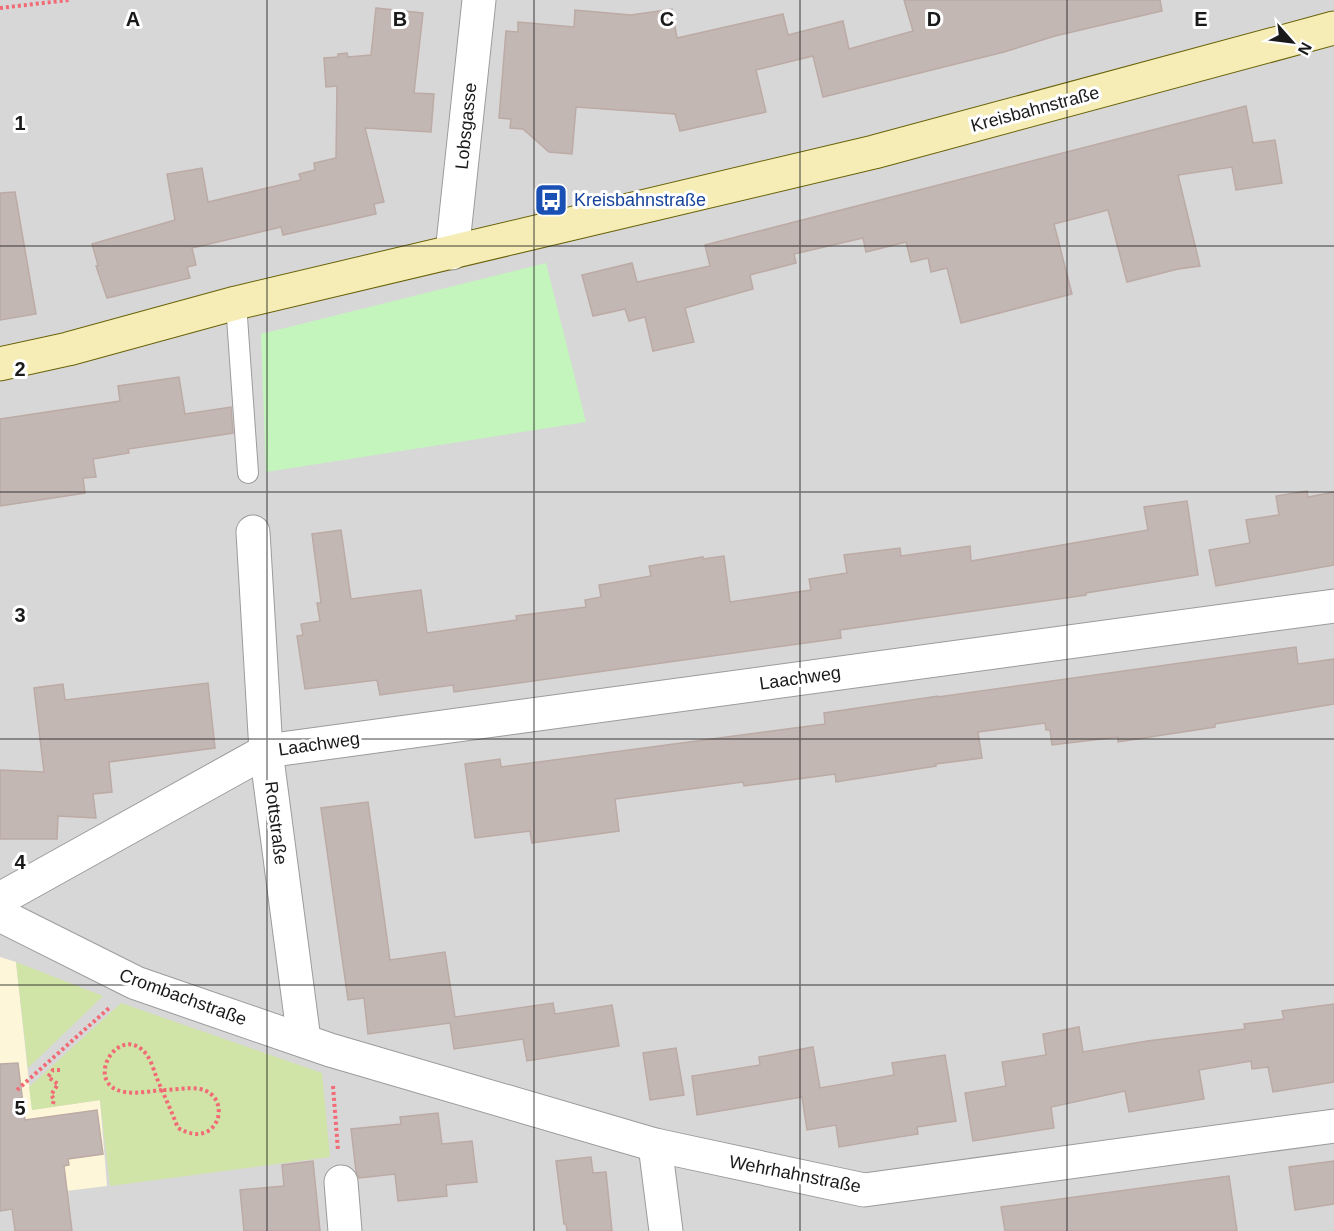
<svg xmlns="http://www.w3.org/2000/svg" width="1334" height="1231" viewBox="0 0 1334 1231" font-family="Helvetica,sans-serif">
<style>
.residential{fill:#d8d7d7}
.education{fill:#fdf6d8}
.grass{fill:#d0e4a7}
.park{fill:#c3f5bd}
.building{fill:#c3b7b4;stroke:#bcaaa4;stroke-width:1.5}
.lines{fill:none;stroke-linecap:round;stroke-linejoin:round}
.lane-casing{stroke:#9b9b9b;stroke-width:22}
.street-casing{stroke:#9b9b9b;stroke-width:35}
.secondary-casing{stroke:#69620a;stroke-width:35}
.path{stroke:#f16b76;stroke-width:4;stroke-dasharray:3 3;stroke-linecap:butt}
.lane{stroke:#fff;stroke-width:20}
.street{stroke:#fff;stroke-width:33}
.secondary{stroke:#f5edb5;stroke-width:33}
.grid{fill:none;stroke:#1a1a1a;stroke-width:1.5;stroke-opacity:0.55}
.labels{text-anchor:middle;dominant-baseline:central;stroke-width:6;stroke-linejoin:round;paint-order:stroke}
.street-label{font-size:18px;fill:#1a1a1a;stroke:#fff}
.transit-label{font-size:18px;fill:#164399;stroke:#fff;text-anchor:start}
.grid-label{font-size:20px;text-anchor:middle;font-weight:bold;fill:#1a1a1a;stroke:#fff;stroke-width:6;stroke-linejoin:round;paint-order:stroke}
</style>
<rect width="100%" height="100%" fill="#ece6e0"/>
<rect class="residential" x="0" y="0" width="1334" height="1231"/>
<polygon class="education" points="0,957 16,962 32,1110 100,1100 107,1186 0,1199"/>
<g class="grass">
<polygon points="16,962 103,996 28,1068"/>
<polygon points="121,1003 322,1073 330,1157 110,1186 100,1100 32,1110 29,1087"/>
</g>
<polygon class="park" points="546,263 586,422 266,472 261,334"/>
<g class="building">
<polygon points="904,0 1160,0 1162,11 1055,36 1004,52 823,97 813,56 756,70 766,112 680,131 675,114 576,107 572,154 549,152 523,129 510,128 511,119 499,118 506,31 518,32 518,22 574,27 575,10 631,15 672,9 677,38 783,14 788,35 843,21 849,49 913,31"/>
<polygon points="376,8 423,13 414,93 434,94 431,132 365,128 384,202 374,204 376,214 283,235 281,227 192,248 196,265 187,267 190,278 107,298 96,266 98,265 92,244 175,220 167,174 202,168 208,202 301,180 299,174 315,170 314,163 336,158 337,86 326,87 324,58 338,57 338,54 347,53 348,57 371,55"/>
<polygon points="1246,106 1253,143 1275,140 1282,183 1236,190 1232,167 1178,175 1200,266 1178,269 1127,282 1108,210 1054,224 1072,294 961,323 947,268 931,272 928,258 911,262 906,242 866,252 863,238 794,254 796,263 750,275 753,289 685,308 694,342 653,351 645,317 629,321 625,309 593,316 582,275 632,263 637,282 710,266 705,245"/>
<polygon points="15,192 36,314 0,320 0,193"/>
<polygon points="179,377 185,414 231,407 233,433 128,449 129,453 93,459 96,477 83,478 85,493 0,506 0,419 120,401 118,386"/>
<polygon points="1307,491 1308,497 1334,492 1334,565 1216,586 1209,550 1250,543 1246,520 1279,515 1276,496"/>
<polygon points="1187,501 1198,575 1086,593 1086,595 840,630 841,638 454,692 453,685 380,695 377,680 305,689 297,636 303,635 301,624 320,621 317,603 321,603 312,534 341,530 351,599 421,590 427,633 517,620 516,616 586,607 585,600 601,597 599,585 651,576 649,566 703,557 703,559 724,556 730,602 811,590 809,579 847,573 844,555 900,548 901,556 970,546 971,561 1148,530 1144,507"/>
<polygon points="1296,647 1298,664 1334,659 1334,704 1215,724 1215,727 1118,742 1118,737 1052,745 1050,730 1046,730 1045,723 978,732 982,758 936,764 936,766 836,782 835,774 744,786 743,782 615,799 619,831 532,843 530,831 475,838 465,764 500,759 501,767 825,724 824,713 938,696 938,697"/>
<polygon points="208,683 215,748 109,762 112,792 93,794 96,818 58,816 57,839 0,839 0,770 44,772 34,688 63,684 65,700"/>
<polygon points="368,802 390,960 445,952 455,1017 553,1003 555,1014 612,1005 619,1046 527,1061 523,1039 454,1049 450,1023 368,1034 364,998 348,1000 321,808"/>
<polygon points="1334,1004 1334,1082 1273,1092 1268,1067 1252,1069 1251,1061 1199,1070 1204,1099 1129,1112 1125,1091 1051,1107 1054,1128 973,1141 965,1093 1006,1086 1002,1062 1046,1055 1043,1034 1079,1027 1083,1052 1147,1041 1245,1029 1244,1024 1284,1019 1282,1011"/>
<polygon points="813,1047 820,1088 894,1075 892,1063 945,1055 956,1121 917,1127 918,1134 839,1147 836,1125 807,1130 802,1097 697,1115 692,1076 760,1065 759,1057"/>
<polygon points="676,1048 684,1095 650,1100 643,1053"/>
<polygon points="18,1063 25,1120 97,1110 103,1154 68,1159 69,1165 64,1166 72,1231 15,1231 12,1209 0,1211 0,1064"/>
<polygon points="438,1113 442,1144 472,1141 477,1182 446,1185 447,1196 398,1201 395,1174 359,1178 356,1171 351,1129 401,1124 400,1117"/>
<polygon points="591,1157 593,1173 606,1172 612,1231 567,1231 566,1224 564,1224 556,1161"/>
<polygon points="313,1161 320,1231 244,1231 240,1190 284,1186 282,1165"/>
<polygon points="1334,1161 1334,1204 1295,1210 1289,1167"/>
<polygon points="1229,1176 1237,1231 1005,1231 1001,1207"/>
</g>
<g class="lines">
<g class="lane-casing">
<polyline id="lane" points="236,303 248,473"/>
</g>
<g class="street-casing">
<g id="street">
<polyline points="452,253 479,0"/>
<polyline points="253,532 266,751 304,1040"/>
<polyline points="0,899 266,751 1334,606"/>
<polyline points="0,915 136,983 330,1050 655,1145 864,1190 1334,1126"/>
<polyline points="655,1145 666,1231"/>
<polyline points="341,1182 345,1231"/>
</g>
</g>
<g class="secondary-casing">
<polyline id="secondary" points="0,364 68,349 236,303 874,152 1334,28"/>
</g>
<g class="path">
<polyline points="0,8 69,0"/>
<polyline points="333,1086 338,1151"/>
<polyline points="17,1090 109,1008"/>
<path d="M162 1090C151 1091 137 1094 125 1092 80 1085 120 1019 147 1055 151 1061 154 1070 156 1076 163 1093 171 1110 178 1128 219 1152 234 1096 200 1089 188 1087 174 1090 162 1090"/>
<polyline points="53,1104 54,1099 51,1095 58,1084 48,1077 53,1070 60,1070"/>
</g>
<use href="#lane" class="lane"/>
<use href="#street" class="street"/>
<use href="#secondary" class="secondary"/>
</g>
<path class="grid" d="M267 0V1231M534 0V1231M800 0V1231M1067 0V1231M0 246H1334M0 492H1334M0 739H1334M0 985H1334"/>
<defs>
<g id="bus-square" transform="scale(1.725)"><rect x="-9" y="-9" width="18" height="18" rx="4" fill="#1a4fb4" stroke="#fff"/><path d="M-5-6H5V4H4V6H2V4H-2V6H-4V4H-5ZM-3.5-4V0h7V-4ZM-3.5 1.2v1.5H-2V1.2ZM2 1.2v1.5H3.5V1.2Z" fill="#fff"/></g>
</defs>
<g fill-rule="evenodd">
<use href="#bus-square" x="551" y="200"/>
</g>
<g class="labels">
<g class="street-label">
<text transform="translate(1035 109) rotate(-15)">Kreisbahnstraße</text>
<text transform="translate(466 126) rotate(-84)">Lobsgasse</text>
<text transform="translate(800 678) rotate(-8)">Laachweg</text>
<text transform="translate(319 744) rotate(-8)">Laachweg</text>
<text transform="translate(276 823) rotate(83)">Rottstraße</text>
<text transform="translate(183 997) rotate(20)">Crombachstraße</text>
<text transform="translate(795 1174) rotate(11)">Wehrhahnstraße</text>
</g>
<g class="transit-label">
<text x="574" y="200">Kreisbahnstraße</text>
</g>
</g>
<g class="grid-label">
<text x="133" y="26">A</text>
<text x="400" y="26">B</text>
<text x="667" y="26">C</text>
<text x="934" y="26">D</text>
<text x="1201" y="26">E</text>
<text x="20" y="130">1</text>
<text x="20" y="376">2</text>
<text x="20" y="622">3</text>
<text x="20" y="869">4</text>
<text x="20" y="1115">5</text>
</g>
<g transform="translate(1292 42) rotate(118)" stroke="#ffffff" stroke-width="4.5" paint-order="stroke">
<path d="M0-4.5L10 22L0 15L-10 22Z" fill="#1a1a1a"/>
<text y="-9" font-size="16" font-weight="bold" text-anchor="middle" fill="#1a1a1a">N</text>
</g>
</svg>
